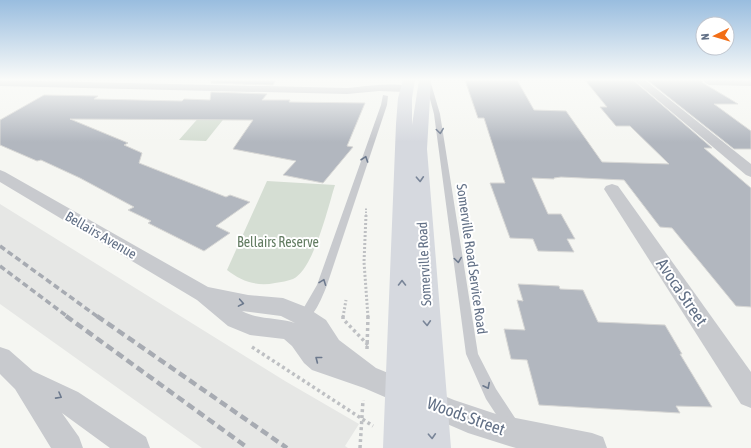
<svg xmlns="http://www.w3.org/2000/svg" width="751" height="448" viewBox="0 0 751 448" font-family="'Asap Condensed',sans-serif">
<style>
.built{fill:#e6e7e5}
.green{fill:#d5ded3}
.building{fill:#b2b7bf;stroke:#d7d7d5}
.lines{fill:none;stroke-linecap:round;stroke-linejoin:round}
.path-far2{stroke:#bec0c3;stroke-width:2;stroke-dasharray:1.5 1.5;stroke-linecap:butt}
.path-far1{stroke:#bec0c3;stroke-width:3;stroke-dasharray:2 2;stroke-linecap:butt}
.path{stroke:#bec0c3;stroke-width:3.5;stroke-dasharray:3 3;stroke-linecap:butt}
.service{fill:#c8cace;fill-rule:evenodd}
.minor{fill:#c8cace;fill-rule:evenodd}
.secondary{fill:#d6d9df;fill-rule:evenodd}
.rail-far1{stroke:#a7abb2;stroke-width:3.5;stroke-dasharray:6 3.5;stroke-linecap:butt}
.rail{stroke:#a7abb2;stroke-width:4.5;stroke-dasharray:8 4.5;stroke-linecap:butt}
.oneway{stroke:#6c798d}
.oneway2{stroke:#798598}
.labels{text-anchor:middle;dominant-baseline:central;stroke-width:4;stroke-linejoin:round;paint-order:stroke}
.street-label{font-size:14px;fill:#627086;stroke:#fff}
.park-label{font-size:14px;fill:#637c62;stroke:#fff}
.near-street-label{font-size:17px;fill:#627086;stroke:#fff}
</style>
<rect width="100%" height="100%" fill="#f5f6f2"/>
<polygon class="built" points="0,204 285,381 359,424 345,446 348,448 202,448 0,304"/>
<g class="green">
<polygon points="201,115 226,116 206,141 179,140"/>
<path d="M267 181 335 185C328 207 314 269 293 279 288 281 281 282 275 283 257 287 241 281 227 270Z"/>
</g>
<g class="building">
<polygon points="211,80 276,80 273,85 211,83"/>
<polygon points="465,80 517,80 534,110 566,111 602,162 669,164 630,126 616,126 600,107 607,107 585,80 633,80 712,148 704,148 751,188 751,307 736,306 672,228 660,227 624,180 561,177 554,178 554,179 532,178 548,214 561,214 575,239 567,239 574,252 538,251 533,239 510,238 490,183 505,183 484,118 478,118"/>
<polygon points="647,80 701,80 703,83 730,99 738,104 714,104 751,131 751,149 734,149"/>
<polygon points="211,92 267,94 262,100 290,100 289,102 365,103 347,146 353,147 323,183 283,175 296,161 233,149 253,120 70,119 128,143 124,145 142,153 139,163 226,197 230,195 250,202 216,226 230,233 204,251 148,223 151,221 128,210 134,207 80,178 41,160 37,161 0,145 0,120 44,95 98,96 94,99 182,101 184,99 210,100"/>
<polygon points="518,284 559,286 560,289 583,290 598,322 665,325 682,354 680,354 712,407 676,406 680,413 539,405 527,360 511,359 504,329 525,330 517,300 523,301"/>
</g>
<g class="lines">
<polyline class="path-far2" points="366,216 366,208"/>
<g class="path-far1">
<polyline points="366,215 364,262 368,317"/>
<polyline points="343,317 346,300"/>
</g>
<g class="path">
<polyline points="343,316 343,319 368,345"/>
<polyline points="252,347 373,426"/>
<polyline points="367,349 368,316"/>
<polyline points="360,448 363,400"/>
</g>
<g class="service">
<polygon points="425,80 430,80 440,114 478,354 496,389 517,421 519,426 517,431 512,433 507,431 486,399 466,354 434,114"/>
<path d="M383 95 388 96 387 105 327 285C323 295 313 323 301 319L299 316 317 285 381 105Z"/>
</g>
<g class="minor">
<path d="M0 80 347 88C359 87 405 80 412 89L407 92 379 91 347 94 0 86Z"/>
<polygon points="634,80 645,80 751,164 751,177 746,175"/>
<polygon points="705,80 751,80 751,86 709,85 704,82"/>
<path d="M0 170 5 172 208 287 248 295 283 298 306 307 326 320 339 340 376 368 454 400 496 414 592 433 603 437 607 448H516L509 446 468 433 364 388 312 370 304 363 292 346 284 339 250 335 228 326 197 300 0 182ZM242 311 281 316 295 323C278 317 258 320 242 311Z"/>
<polygon points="612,184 618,186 751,372 751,408 741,404 604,189 606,186"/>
<polygon points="0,347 9,350 33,371 78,392 146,437 150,448 110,448 62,413 79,437 83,448 51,448 15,389 0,374"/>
</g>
<polygon class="secondary" points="403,80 415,80 412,98 412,125 419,80 431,80 427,149 451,448 383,448 396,124 398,98"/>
<g class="rail-far1">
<polyline points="0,246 98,317"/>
<polyline points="0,266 68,317"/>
</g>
<g class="rail">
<polyline points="66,316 248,448"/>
<polyline points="97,316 287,448"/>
</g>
</g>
<defs><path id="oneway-chevron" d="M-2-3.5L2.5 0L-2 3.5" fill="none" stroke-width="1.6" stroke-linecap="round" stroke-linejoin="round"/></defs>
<g class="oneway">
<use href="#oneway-chevron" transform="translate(440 131) rotate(82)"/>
<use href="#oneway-chevron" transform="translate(365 159) rotate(-71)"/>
<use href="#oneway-chevron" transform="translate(458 260) rotate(82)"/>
<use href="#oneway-chevron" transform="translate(323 282) rotate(-69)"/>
<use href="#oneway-chevron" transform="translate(241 303) rotate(10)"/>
<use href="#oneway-chevron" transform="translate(318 359) rotate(-142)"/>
<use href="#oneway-chevron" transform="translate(487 386) rotate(63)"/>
<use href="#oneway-chevron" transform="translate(59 396) rotate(29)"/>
</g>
<g class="oneway2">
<use href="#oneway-chevron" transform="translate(420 179) rotate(87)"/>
<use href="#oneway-chevron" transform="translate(402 283) rotate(-90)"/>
<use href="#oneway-chevron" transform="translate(427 323) rotate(87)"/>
<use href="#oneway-chevron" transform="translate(432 436) rotate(87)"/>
</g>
<linearGradient id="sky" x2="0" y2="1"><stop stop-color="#99bddf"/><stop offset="0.56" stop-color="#fafbf9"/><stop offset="1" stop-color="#fafbf9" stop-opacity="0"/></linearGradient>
<rect width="751" height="142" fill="url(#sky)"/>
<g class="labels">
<g class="street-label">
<text transform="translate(101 235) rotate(30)">Bellairs Avenue</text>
<text transform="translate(472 259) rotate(82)">Somerville Road Service Road</text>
<text transform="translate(424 264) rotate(-93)">Somerville Road</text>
</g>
<g class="park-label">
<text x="278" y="242">Bellairs Reserve</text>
</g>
<g class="near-street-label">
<text transform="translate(682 292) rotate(56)">Avoca Street</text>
<text transform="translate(466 416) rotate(20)">Woods Street</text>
</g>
</g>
<g transform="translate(715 36) rotate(265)"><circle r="19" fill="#ffffff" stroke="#c0c6cf"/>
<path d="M0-3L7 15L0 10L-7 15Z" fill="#f26e16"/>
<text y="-6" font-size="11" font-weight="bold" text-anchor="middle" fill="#627086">N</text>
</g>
</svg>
